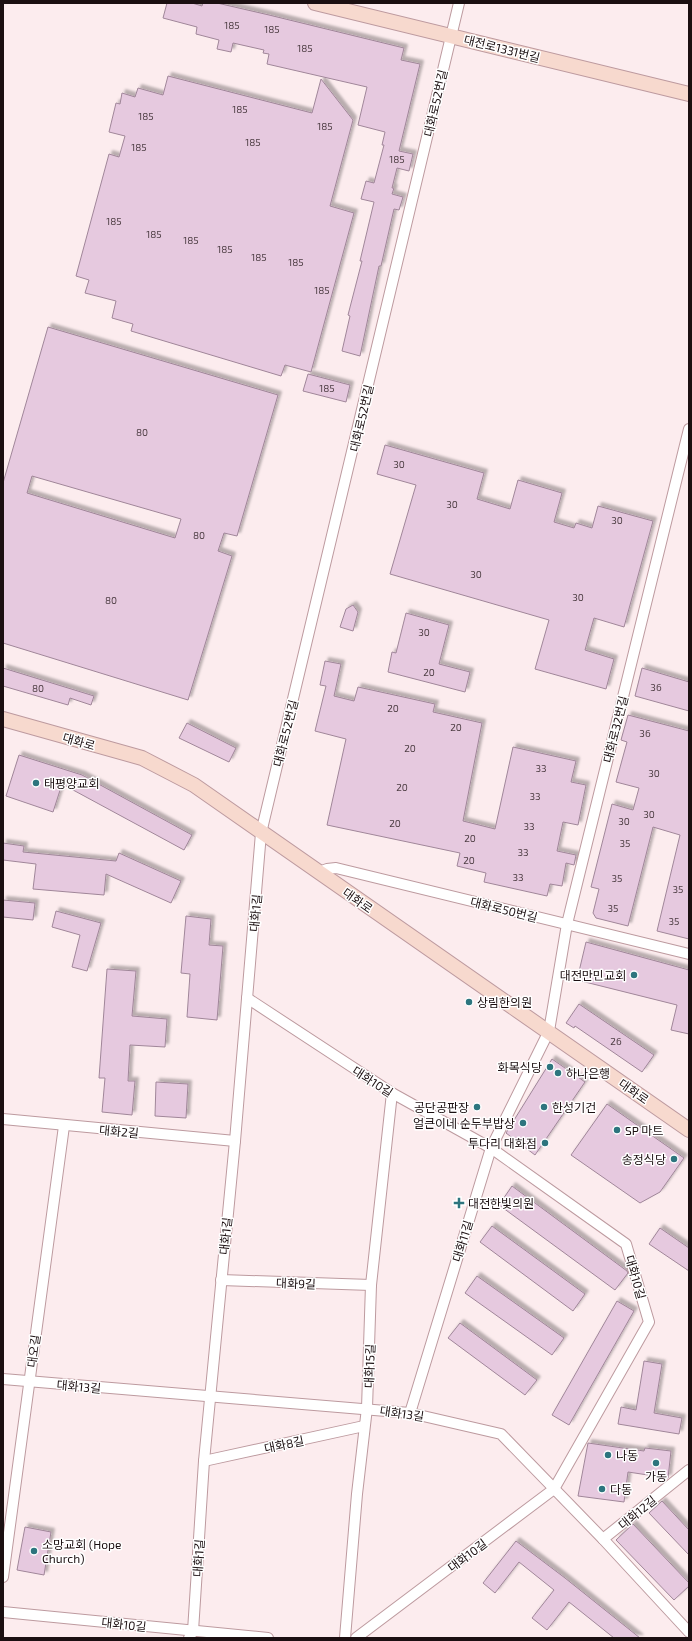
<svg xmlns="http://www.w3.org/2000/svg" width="692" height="1641" viewBox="0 0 692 1641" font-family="'Exo 2','Noto Sans KR',sans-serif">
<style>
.building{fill:#e6c9df;stroke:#a08699;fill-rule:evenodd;filter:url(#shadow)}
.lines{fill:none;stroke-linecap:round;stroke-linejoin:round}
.street-casing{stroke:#bd9a9f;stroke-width:12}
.secondary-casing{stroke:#bd9a9f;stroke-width:16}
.street{stroke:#fff;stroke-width:10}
.secondary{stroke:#f7d9ce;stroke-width:14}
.poi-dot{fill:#2d757e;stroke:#fff;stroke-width:1.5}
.labels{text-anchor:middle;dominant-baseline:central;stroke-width:3;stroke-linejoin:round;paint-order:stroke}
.number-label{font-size:10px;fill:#4e3e44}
.street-label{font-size:12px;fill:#1b0f11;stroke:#fff}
.poi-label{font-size:12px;fill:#1b0f11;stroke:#fff;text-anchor:start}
</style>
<defs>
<filter id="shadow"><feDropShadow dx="3.5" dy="-3.5" stdDeviation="1" flood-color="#0004"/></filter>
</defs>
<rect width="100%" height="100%" fill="#fcecee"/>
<g class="building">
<polygon points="167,3 192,3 202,6 203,3 217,3 269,15 404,48 401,60 420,64 399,151 413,154 409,171 397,168 392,188 394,188 392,194 403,197 399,210 394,209 381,266 379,266 360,356 342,351 350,316 348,315 362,261 360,261 374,202 361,199 366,181 374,183 384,145 382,145 385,132 358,125 367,87 267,64 269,54 263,53 264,50 233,43 231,52 217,49 219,40 196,34 197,27 163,18"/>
<polygon points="168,76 312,113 321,79 353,120 330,206 354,213 311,372 285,365 281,376 131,331 133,324 112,318 116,301 85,293 89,280 76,276 109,154 119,157 125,136 109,132 116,103 120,104 122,93 135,97 138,88 163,95"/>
<path d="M48 327 278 395 237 536 224 533 218 551 232 556 188 700 3 643V483ZM32 476 181 519 175 538 27 493Z"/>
<polygon points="308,374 350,385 346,402 303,391"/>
<polygon points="385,445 484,473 477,499 510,509 518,480 562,493 554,522 574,528 576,523 592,528 598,506 653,521 624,627 594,618 585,650 614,659 606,689 535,669 549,620 390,574 416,485 377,474"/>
<polygon points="353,605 358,612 353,631 340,627 346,609"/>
<polygon points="406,613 449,625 439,664 470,672 465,692 388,672 392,652 396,653"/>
<polygon points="325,661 341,664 334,696 354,701 358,687 435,704 433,712 482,723 463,821 495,829 513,747 576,761 571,782 586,785 578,825 563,822 557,851 576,855 574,865 566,863 562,886 550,884 547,896 484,882 486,873 457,866 460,853 327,825 346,739 315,731 326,686 320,685"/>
<polygon points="3,668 94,696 91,705 70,698 68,705 3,686"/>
<polygon points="642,668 689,682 689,711 635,696"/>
<polygon points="628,715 689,731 689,939 657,931 680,835 653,827 628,926 596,918 593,913 599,889 591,887 612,804 633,810 639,788 616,782 627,742 621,740"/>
<polygon points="187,723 236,748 229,762 179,738"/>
<polygon points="19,755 82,775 192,835 184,850 62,784 53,812 6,796"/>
<polygon points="3,843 24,846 23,852 116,861 119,853 181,881 171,903 106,874 104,895 33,889 36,864 3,860"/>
<polygon points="3,900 35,903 33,920 3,917"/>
<polygon points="56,911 101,923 87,971 72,967 80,935 52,927"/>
<polygon points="186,916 211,919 209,945 223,946 217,1020 187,1017 190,974 181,973"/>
<polygon points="586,942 689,970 689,1034 671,1030 677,1005 577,980"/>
<polygon points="107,969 136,971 132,1016 167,1019 165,1047 130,1045 128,1081 135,1081 132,1115 102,1112 105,1078 99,1078"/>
<polygon points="579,1004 654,1055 642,1072 575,1026 574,1028 566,1023"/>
<polygon points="552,1059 585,1082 535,1155 506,1133"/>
<polygon points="156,1082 188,1084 186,1118 155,1116"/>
<polygon points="607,1104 684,1158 660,1192 640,1203 571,1155"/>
<polygon points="512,1186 627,1271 628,1273 615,1290 499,1205"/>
<polygon points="492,1226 585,1294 573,1311 480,1242"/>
<polygon points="660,1228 689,1248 689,1271 649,1244"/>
<polygon points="477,1276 564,1338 552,1355 465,1293"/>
<polygon points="617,1301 634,1311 569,1425 552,1415"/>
<polygon points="460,1323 537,1380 525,1395 448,1338"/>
<polygon points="644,1361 662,1364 654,1413 682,1418 679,1434 618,1424 621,1407 636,1410"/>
<polygon points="588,1443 644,1451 645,1448 671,1451 668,1478 628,1472 624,1502 578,1496"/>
<polygon points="662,1501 689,1530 689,1555 649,1513"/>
<polygon points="633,1524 689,1583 689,1586 674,1600 616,1540"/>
<polygon points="25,1527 51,1532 44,1575 17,1570"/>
<polygon points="516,1541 565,1578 640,1638 614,1638 569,1602 547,1630 532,1618 554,1590 519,1562 495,1593 483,1583"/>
</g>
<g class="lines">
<g class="street-casing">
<g id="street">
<polyline points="319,872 327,869 336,868 689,954"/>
<polyline points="247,998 392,1093 491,1148 626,1244 649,1322 554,1489 356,1638"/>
<polyline points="3,1119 235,1141"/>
<polyline points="221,1280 371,1285"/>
<polyline points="3,1379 410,1413 501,1434 603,1539 689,1632"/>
<polyline points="410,1413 491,1148 549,1031 567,924 689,429"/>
<polyline points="204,1461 364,1426"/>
<polyline points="603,1539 689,1470"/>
<polyline points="3,1577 64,1126"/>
<polyline points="3,1612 268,1638"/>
<polyline points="189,1638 193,1631 204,1461 235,1141 261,833 459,3"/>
<polyline points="345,1638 357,1494 367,1408 371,1285 392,1093"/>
</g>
</g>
<g class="secondary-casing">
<g id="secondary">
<polyline points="315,3 689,94"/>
<polyline points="3,719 142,758 194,785 689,1130"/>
</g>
</g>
<use href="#street" class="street"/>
<use href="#secondary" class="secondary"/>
</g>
<g class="poi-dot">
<circle cx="36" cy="783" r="4"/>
<circle cx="634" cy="975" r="4"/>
<circle cx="469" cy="1002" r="4"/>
<circle cx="550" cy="1067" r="4"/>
<circle cx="558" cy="1073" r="4"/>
<circle cx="477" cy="1107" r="4"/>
<circle cx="544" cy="1107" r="4"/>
<circle cx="523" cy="1123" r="4"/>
<circle cx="617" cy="1130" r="4"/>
<circle cx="545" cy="1143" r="4"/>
<circle cx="674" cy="1159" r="4"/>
<path d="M457 1197h4v4h4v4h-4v4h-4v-4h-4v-4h4z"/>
<circle cx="608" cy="1455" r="4"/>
<circle cx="656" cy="1463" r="4"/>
<circle cx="602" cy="1489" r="4"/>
<circle cx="34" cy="1551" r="4"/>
</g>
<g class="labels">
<g class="number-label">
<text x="232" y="25">185</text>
<text x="272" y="29">185</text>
<text x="305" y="48">185</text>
<text x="240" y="109">185</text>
<text x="146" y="116">185</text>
<text x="325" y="126">185</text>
<text x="253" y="142">185</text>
<text x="139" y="147">185</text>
<text x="397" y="159">185</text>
<text x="114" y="221">185</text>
<text x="154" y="234">185</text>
<text x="191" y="240">185</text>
<text x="225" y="249">185</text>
<text x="259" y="257">185</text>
<text x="296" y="262">185</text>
<text x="322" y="290">185</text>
<text x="327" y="388">185</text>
<text x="142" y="432">80</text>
<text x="399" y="464">30</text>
<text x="452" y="504">30</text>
<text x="617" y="520">30</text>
<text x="199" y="535">80</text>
<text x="476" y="574">30</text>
<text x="578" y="597">30</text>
<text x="111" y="600">80</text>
<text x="424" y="632">30</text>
<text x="429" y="672">20</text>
<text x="656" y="687">36</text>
<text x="38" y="688">80</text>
<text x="393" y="708">20</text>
<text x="456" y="727">20</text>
<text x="645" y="733">36</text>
<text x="410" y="748">20</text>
<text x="541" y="768">33</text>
<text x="654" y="773">30</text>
<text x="402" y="787">20</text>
<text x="535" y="796">33</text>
<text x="649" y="814">30</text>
<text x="624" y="821">30</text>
<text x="395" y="823">20</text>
<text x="529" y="826">33</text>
<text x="470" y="838">20</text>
<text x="625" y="843">35</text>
<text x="523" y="852">33</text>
<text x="469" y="860">20</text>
<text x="518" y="877">33</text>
<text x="617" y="878">35</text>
<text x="678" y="889">35</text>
<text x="613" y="908">35</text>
<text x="674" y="921">35</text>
<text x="616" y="1041">26</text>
</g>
<g class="street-label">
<text transform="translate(502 48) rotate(14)">대전로1331번길</text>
<text transform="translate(435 103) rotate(-77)">대화로52번길</text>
<text transform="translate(361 418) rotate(-77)">대화로52번길</text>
<text transform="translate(615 729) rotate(-76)">대화로32번길</text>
<text transform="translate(285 733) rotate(-76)">대화로52번길</text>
<text transform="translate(79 741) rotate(16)">대화로</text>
<text transform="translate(358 900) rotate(35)">대화로</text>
<text transform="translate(504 909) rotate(14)">대화로50번길</text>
<text transform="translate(255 913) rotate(-85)">대화1길</text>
<text transform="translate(373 1081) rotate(33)">대화10길</text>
<text transform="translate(634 1091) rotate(35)">대화로</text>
<text transform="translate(119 1131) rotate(5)">대화2길</text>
<text transform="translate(225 1236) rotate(-84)">대화1길</text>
<text transform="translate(462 1241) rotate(-73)">대화11길</text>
<text transform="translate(636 1277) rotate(74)">대화10길</text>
<text transform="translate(296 1283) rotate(2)">대화9길</text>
<text transform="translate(33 1351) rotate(-82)">대오길</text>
<text transform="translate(369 1366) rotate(-88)">대화15길</text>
<text transform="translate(79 1386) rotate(5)">대화13길</text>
<text transform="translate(402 1413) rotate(8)">대화13길</text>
<text transform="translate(284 1444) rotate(-12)">대화8길</text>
<text transform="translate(637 1512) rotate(-39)">대화12길</text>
<text transform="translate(467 1555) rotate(-37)">대화10길</text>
<text transform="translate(198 1558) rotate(-86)">대화1길</text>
<text transform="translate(124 1624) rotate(6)">대화10길</text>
</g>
<g class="poi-label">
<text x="44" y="783">태평양교회</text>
<text x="626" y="975" text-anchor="end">대전만민교회</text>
<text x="477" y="1002">상림한의원</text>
<text x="542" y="1067" text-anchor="end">화목식당</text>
<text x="566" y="1073">하나은행</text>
<text x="469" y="1107" text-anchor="end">공단공판장</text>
<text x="552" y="1107">한성기건</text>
<text x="515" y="1123" text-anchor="end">얼큰이네 순두부밥상</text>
<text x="625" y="1130">SP 마트</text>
<text x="537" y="1143" text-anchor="end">투다리 대화점</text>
<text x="666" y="1159" text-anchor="end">송정식당</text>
<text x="468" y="1203">대전한빛의원</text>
<text x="616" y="1455">나동</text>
<text x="656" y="1476" text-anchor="middle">가동</text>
<text x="610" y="1489">다동</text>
<text x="42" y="1544">소망교회 (Hope<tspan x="42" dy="14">Church)</tspan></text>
</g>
</g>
<rect width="692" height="1641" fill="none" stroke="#1b0f11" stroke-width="8"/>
</svg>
